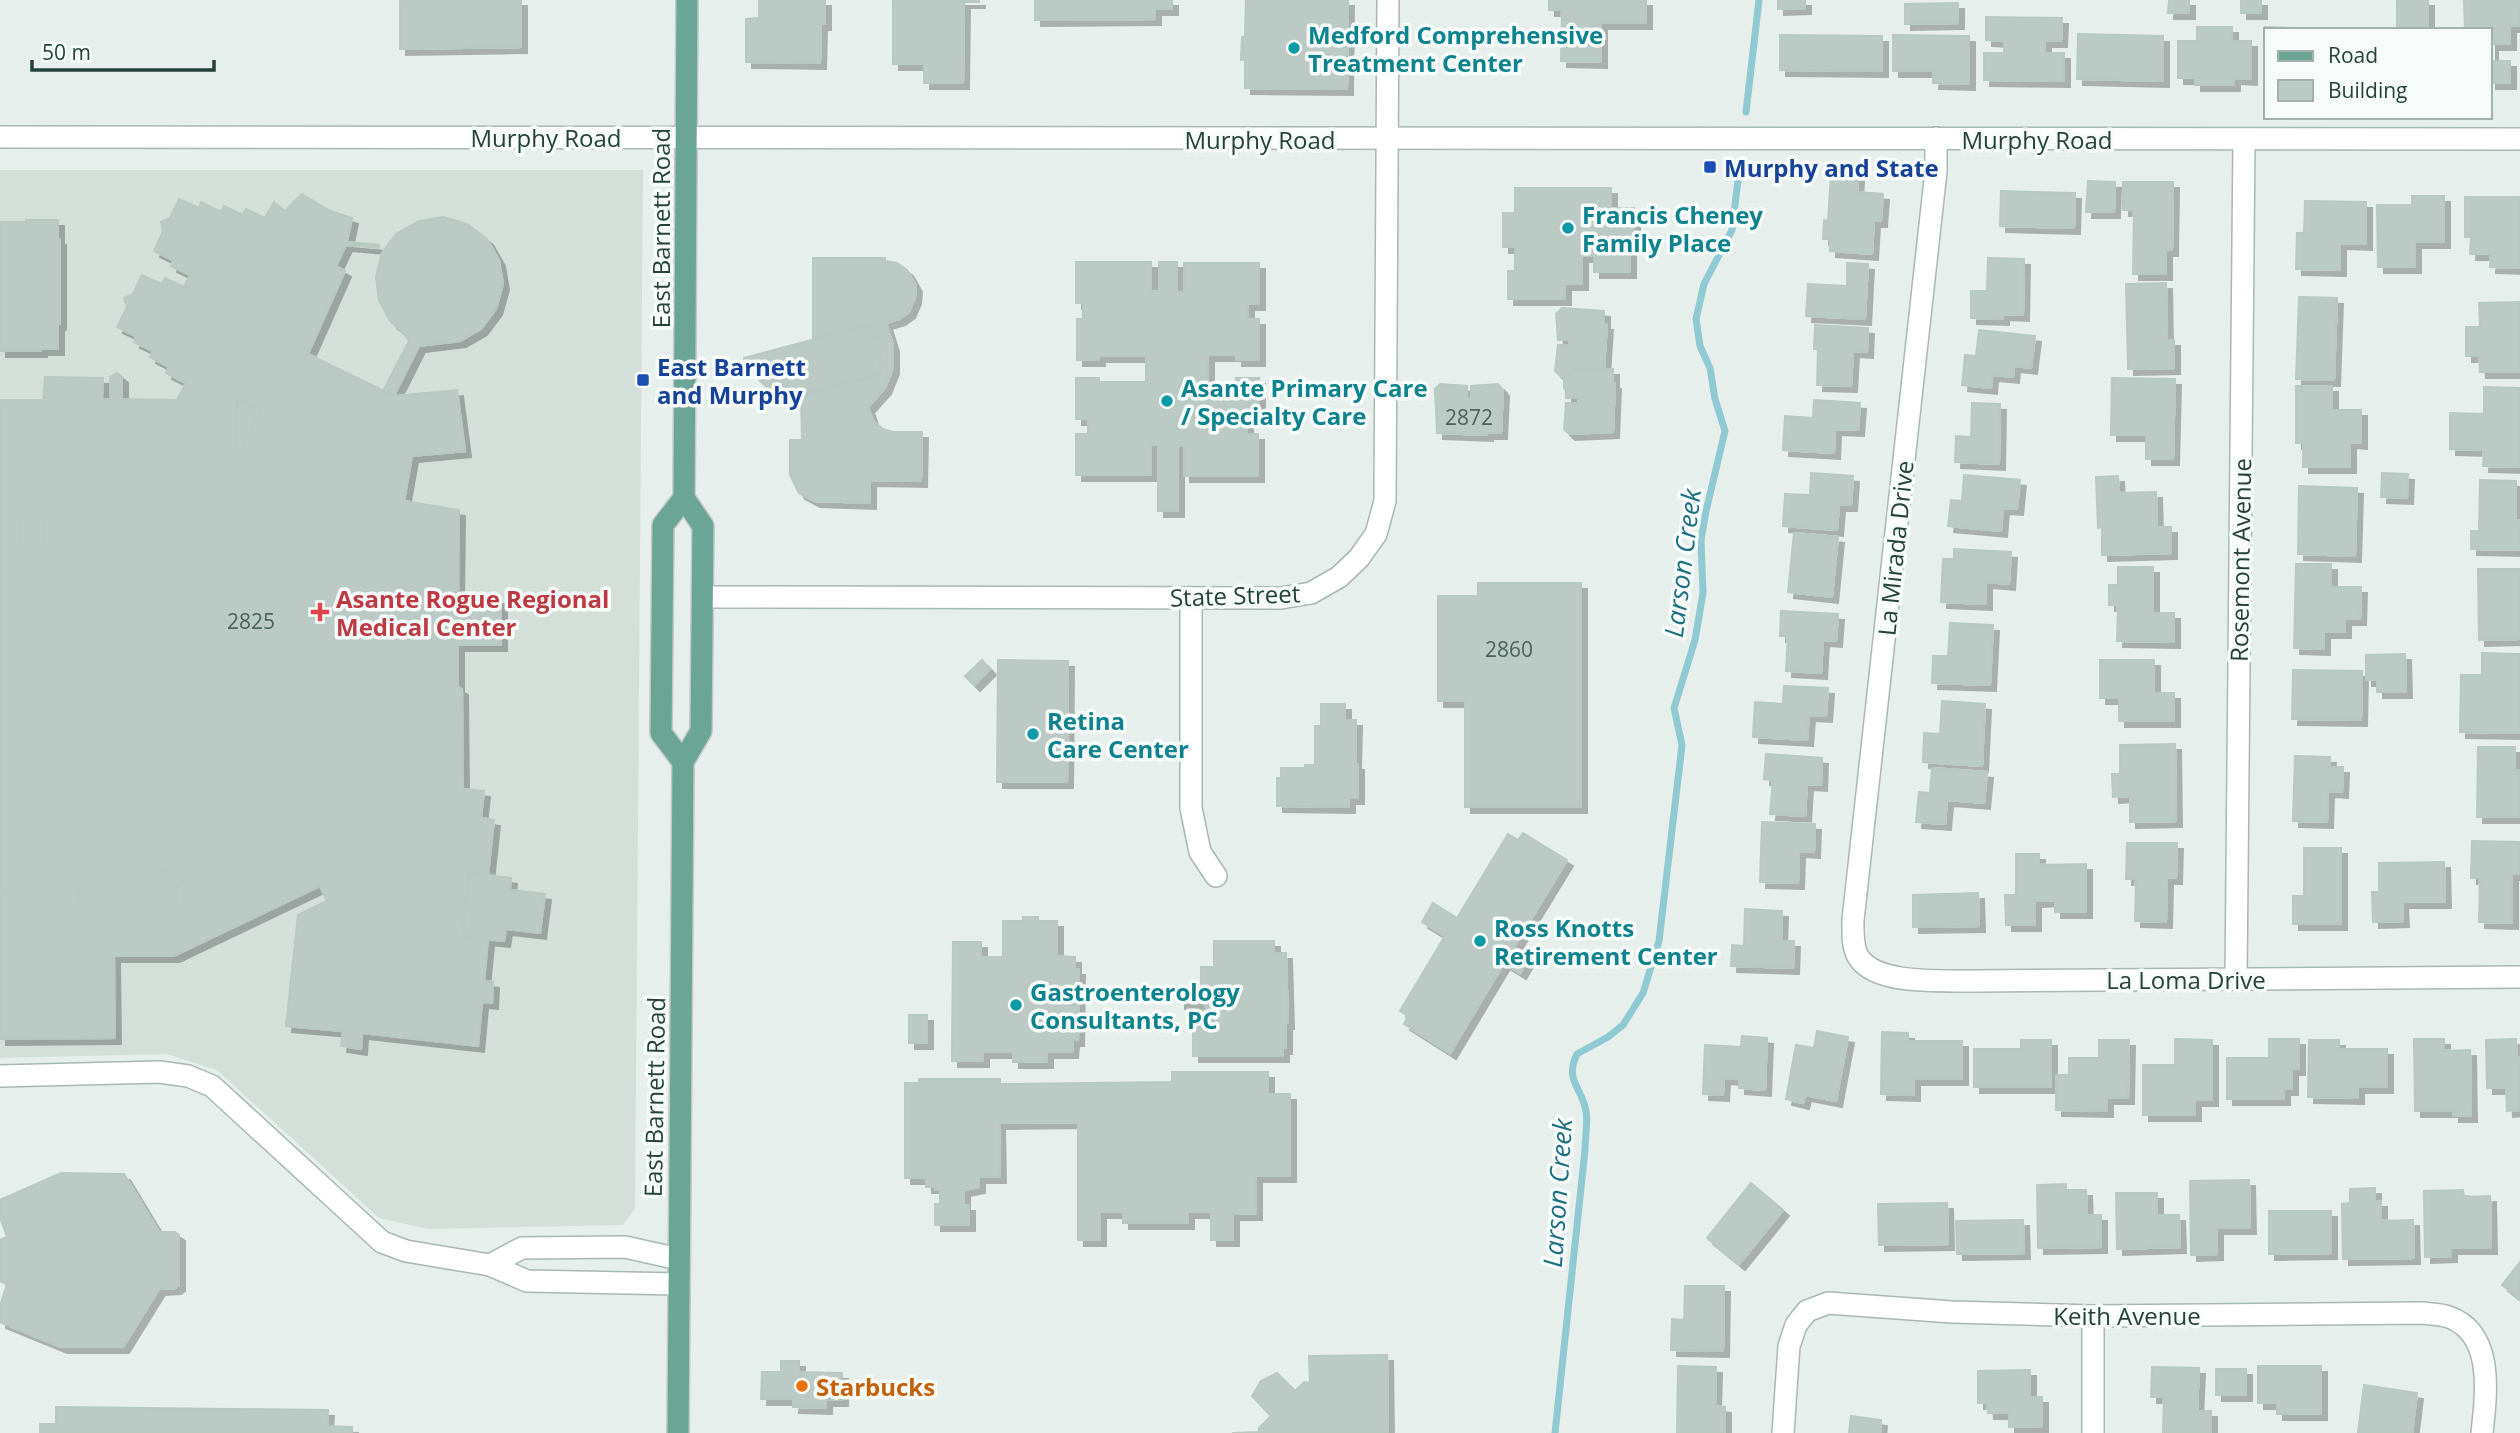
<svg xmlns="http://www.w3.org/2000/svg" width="2520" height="1433" viewBox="0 0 2520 1433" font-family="'Open Sans',sans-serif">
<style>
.built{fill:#d4dfda}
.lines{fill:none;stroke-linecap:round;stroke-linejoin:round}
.stream{stroke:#8ec9d4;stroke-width:7}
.building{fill:#bbcac4;stroke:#b8c9c2;stroke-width:2;filter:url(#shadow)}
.minor-casing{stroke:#a8b8b2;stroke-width:24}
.major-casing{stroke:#c2cac8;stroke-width:24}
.minor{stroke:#fff;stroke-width:21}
.major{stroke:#6aa596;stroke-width:21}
.culture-dot{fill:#0f9aa8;stroke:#f7fbf9;stroke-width:2.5}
.transit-dot{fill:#1a4fb4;stroke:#f7fbf9;stroke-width:2.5}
.health-dot{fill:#e0444e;stroke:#f7fbf9;stroke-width:2.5}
.food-dot{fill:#e8710a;stroke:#f7fbf9;stroke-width:2.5}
.labels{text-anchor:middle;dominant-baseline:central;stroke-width:7;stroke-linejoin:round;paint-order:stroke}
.number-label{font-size:21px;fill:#4a645c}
.culture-label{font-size:24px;font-weight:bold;fill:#0d838f;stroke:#f7fbf9;text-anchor:start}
.street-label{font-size:24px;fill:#24423a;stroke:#f7fbf9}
.transit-label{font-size:24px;font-weight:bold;fill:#164399;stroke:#f7fbf9;text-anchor:start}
.health-label{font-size:24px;font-weight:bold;fill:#be3a42;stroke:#f7fbf9;text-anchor:start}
.food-label{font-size:24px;font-weight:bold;fill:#c56008;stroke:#f7fbf9;text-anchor:start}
.water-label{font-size:26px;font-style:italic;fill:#1c6f80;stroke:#f7fbf9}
</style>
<defs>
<filter id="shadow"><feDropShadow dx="6" dy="6" stdDeviation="0" flood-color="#0004"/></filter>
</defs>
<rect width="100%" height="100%" fill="#e6efeb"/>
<polygon class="built" points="0,170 643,170 635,1209 623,1225 428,1229 379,1218 217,1070 167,1054 0,1058"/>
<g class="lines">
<g class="stream">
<polyline points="1746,112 1759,0"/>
<path d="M1555 1433 1585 1150C1585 1138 1588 1123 1586 1111 1582 1087 1564 1081 1577 1054L1608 1037 1623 1025 1643 993 1659 941 1682 745 1674 708 1695 640 1703 593 1701 540 1706 511 1725 431 1715 399 1710 368 1700 346 1696 319 1704 284 1732 230 1739 172"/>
</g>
</g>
<g class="building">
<polygon points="400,0 521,0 521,47 400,49"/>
<polygon points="759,0 825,0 825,24 821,24 820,63 746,62 746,19 759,18"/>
<polygon points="893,0 979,0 979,2 964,2 963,83 924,83 924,64 893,64"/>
<polygon points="1035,0 1172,0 1172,9 1155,9 1155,19 1035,20"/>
<polygon points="1246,0 1348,0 1347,89 1245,88 1245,60 1241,60 1242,37 1245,37"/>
<polygon points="1549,0 1646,0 1646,23 1601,23 1601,62 1561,61 1562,10 1549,10"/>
<polygon points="1778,0 1805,0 1805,8 1778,9"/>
<polygon points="2169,0 2189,0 2189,13 2168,13"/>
<rect x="2241" y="0" width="20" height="13"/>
<rect x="2397" y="0" width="31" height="27"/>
<polygon points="2464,0 2520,0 2520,26 2510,26 2510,44 2492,44 2492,61 2510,61 2510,83 2490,83 2490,30 2465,30"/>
<polygon points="1958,3 1958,23 1905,24 1905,4"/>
<polygon points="1986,17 2062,18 2061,41 2045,41 2045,53 2064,53 2064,81 1984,80 1984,53 2004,53 2004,41 1986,40"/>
<polygon points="2197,27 2232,27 2232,41 2251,41 2251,79 2234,78 2234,85 2195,85 2195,78 2178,78 2178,41 2197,41"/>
<polygon points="2265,27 2345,30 2266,30 2266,70 2264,70"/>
<polygon points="2078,34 2163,36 2163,81 2077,79"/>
<polygon points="1780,35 1882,36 1882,71 1780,70"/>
<polygon points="1893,35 1969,36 1969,84 1933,83 1934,71 1893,71"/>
<polygon points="1831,174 1858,176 1857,192 1883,194 1881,221 1874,221 1872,254 1830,251 1830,239 1823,239 1824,220 1828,221"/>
<polygon points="2088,181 2115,182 2114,212 2086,212"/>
<polygon points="2123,182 2173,182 2172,250 2166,250 2166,274 2133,274 2134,210 2123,210"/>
<polygon points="1515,188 1611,188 1611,208 1634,208 1634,244 1630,244 1630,272 1594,272 1594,256 1582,256 1582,284 1565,284 1565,299 1508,299 1508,271 1515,271 1515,247 1503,247 1503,213 1515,213"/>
<polygon points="2001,191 2075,193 2074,228 2000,226"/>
<polygon points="302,194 330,211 352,218 347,242 379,245 379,248 346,245 336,266 345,271 308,354 394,396 457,390 465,451 412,456 404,501 459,510 458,598 501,598 501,645 458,645 458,687 462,689 463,789 484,791 481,818 494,820 488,875 469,873 463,937 488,940 484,981 493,982 492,1003 482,1002 478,1046 362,1033 361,1049 341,1046 343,1031 286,1026 298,915 327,901 320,886 178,954 177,884 188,878 184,870 162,870 162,899 79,899 79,891 0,891 0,400 43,400 45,377 103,378 102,399 110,400 110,377 117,373 122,377 122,399 177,400 186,383 166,373 169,367 150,357 153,351 134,342 136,336 117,327 127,307 124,298 133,294 142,275 162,284 165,278 184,287 190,275 171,266 173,260 154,251 163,231 161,222 170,218 179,199 199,208 201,202 221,212 224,206 243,215 246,209 265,218 274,202 285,211"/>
<polygon points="2412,196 2444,196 2444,242 2415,242 2415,267 2378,267 2377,205 2412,205"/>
<polygon points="2465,197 2520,197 2520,268 2490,267 2491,254 2470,254 2471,237 2465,237"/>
<polygon points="2305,201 2366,202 2366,244 2340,243 2340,270 2296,269 2297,233 2304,233"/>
<polygon points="444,217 467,224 487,239 499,260 503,284 496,309 481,329 460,341 419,346 394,396 383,391 409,341 403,332 391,322 379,301 376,277 382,253 396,234 419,221"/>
<polygon points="26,220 58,220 58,239 60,239 60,324 58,324 58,349 41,349 41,351 0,351 0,222 26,222"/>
<polygon points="813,258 885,258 885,261 897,263 907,270 916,286 915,298 909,312 899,319 886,323 893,346 893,368 885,388 868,407 873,421 883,429 893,432 922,432 921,481 870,480 870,503 814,501 799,493 790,475 790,440 802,440 801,395 881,373 879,363 882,347 880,341 871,335 868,325 813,340"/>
<polygon points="1988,258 2024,259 2023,315 2003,314 2003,319 1971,318 1971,291 1987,291"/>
<polygon points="1076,262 1151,262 1151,291 1159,291 1159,262 1177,262 1177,292 1184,292 1184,263 1259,263 1259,304 1248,304 1248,319 1259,319 1259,360 1236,360 1236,355 1208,355 1208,383 1236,383 1236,378 1259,378 1259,419 1247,419 1247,434 1258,434 1258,476 1184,476 1184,446 1178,446 1178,511 1158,511 1158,445 1151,445 1151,475 1076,475 1076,434 1088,434 1088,419 1076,419 1076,378 1099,378 1099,382 1146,382 1146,356 1099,356 1099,360 1077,360 1077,319 1083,319 1083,303 1076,303"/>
<polygon points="1847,263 1868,264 1865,319 1806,316 1808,284 1847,286"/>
<polygon points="2166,283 2167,340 2174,340 2174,368 2128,369 2126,284"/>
<polygon points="2299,297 2337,298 2334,380 2296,379"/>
<polygon points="2520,302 2520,372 2480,372 2479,356 2466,356 2466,327 2480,327 2479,303"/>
<polygon points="1562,308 1604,311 1604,324 1607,324 1604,369 1574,369 1566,377 1561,377 1555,371 1558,345 1569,345 1569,340 1558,340 1556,314"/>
<polygon points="868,325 871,335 880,341 882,347 879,363 881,373 799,395 799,392 782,393 767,387 754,375 748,363 745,364 744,358"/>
<polygon points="1815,325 1868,328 1867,352 1853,351 1851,386 1817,385 1818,349 1814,349"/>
<polygon points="1979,330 2035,336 2031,368 2014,366 2013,377 1992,375 1991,388 1962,385 1965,355 1976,356"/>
<polygon points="1574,369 1613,369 1613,383 1615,383 1613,432 1569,434 1564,429 1566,403 1578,403 1578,398 1566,398 1566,391 1564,388 1564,379"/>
<polygon points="2112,378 2175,379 2173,459 2146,459 2146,435 2111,435"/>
<polygon points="1440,384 1467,386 1467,398 1471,398 1471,386 1498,384 1503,390 1501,433 1487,433 1487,435 1437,433 1435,389"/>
<polygon points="2296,386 2332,386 2332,410 2361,410 2361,443 2350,442 2350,467 2303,467 2303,443 2296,443"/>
<polygon points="2484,387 2520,388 2520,467 2483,466 2484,450 2450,449 2450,413 2484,414"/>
<polygon points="237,399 261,411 241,452 237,451"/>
<polygon points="1814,400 1860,403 1858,430 1835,429 1834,453 1783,450 1785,416 1813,418"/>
<polygon points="1972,403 2000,404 1999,464 1955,462 1956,436 1971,437"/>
<polygon points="1811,473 1853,476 1851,505 1839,505 1837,530 1783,526 1785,494 1810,495"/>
<polygon points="2382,473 2408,474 2407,498 2381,497"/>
<polygon points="1964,475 2020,480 2017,509 2003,508 2001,531 1948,526 1951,500 1962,501"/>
<polygon points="2118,476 2119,493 2156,492 2157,527 2171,527 2171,553 2102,555 2102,527 2098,528 2096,477"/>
<polygon points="2480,480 2516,481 2516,520 2520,520 2520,550 2471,549 2471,531 2479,531"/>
<polygon points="2299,486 2357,488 2355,556 2298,554"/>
<polygon points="20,520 44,520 44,542 20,541"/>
<polygon points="1794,533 1838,537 1832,597 1788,592"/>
<polygon points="1954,549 2011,552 2009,584 1986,582 1986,604 1941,602 1943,559 1954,559"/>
<polygon points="2296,564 2331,564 2331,587 2361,587 2360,619 2345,619 2345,632 2324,632 2324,649 2294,648"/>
<polygon points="2118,567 2153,567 2153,613 2174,613 2174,642 2117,641 2118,605 2109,605 2109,585 2118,585"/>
<polygon points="2478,569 2520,569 2520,639 2479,640"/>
<polygon points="1478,583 1581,583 1581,807 1465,807 1465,701 1438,701 1438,596 1478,596"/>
<polygon points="1781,611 1838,614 1836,641 1823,640 1821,673 1786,671 1788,636 1780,636"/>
<polygon points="1950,623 1993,625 1990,685 1932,683 1933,656 1948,656"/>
<polygon points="2482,653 2520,654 2520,733 2460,732 2461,675 2482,675"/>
<polygon points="2405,654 2406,692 2377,692 2377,680 2366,680 2366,655"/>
<polygon points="982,660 990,669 974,685 965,676"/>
<polygon points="998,660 1068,661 1067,782 997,782"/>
<polygon points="2100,660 2154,660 2154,693 2174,693 2174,721 2119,721 2119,698 2100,698"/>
<polygon points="2293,670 2362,671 2361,720 2292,719"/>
<polygon points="1784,686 1828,688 1826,716 1809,715 1807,740 1753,737 1755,702 1783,704"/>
<polygon points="1942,701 1985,704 1982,766 1923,762 1924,733 1940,734"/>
<polygon points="1321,704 1345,704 1345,720 1356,720 1355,764 1358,764 1358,798 1349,798 1349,807 1277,806 1277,778 1281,778 1281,768 1305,768 1305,765 1315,765 1315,726 1321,726"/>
<polygon points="2175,744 2176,821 2130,822 2130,796 2113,797 2112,774 2120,774 2120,745"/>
<polygon points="2478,747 2515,747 2514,770 2520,770 2520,817 2477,817"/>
<polygon points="1766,754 1822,758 1821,785 1807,784 1805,816 1770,814 1773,780 1764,779"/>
<polygon points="2295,756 2330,757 2329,767 2343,767 2342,792 2328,791 2327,822 2293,821"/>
<polygon points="1932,768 1987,772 1984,803 1947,800 1945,824 1916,822 1919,792 1930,793"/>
<polygon points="1762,822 1815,824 1814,852 1799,851 1798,883 1760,882"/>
<polygon points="1523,833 1567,860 1514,947 1530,956 1520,973 1504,963 1450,1053 1404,1024 1408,1016 1400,1011 1445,936 1422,922 1433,903 1457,918 1508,834 1518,840"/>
<polygon points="2472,841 2520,842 2520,874 2512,874 2512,923 2479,922 2480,878 2471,878"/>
<polygon points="2127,843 2177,843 2176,878 2167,878 2166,922 2135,921 2136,879 2126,879"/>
<polygon points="2304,848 2341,848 2341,924 2293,924 2293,896 2304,896"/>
<polygon points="2016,854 2039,854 2039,865 2086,864 2086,912 2055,912 2055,900 2035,901 2035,925 2006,925 2005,895 2016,895"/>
<polygon points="2444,862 2445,902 2402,902 2403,921 2373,922 2372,892 2379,892 2379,863"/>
<polygon points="162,870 184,870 188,878 177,884 178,954 173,956 114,956 115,1038 0,1039 0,891 79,891 79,899 162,899"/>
<polygon points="469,873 511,878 510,890 545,894 540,933 506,929 504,941 463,937"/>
<polygon points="1978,893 1979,926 1913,927 1913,895"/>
<polygon points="1745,909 1782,911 1781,941 1794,941 1793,968 1731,966 1732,945 1744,946"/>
<polygon points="1023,917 1038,917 1038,921 1057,921 1057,956 1075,957 1075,969 1079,969 1078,1040 1073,1040 1072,1052 1047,1052 1047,1062 1013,1062 1013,1052 983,1052 983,1061 952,1061 953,942 981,942 981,957 1003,957 1003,921 1023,921"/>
<polygon points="1214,941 1274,941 1274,953 1286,953 1288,1023 1286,1023 1286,1048 1283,1048 1283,1056 1193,1056 1193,1010 1205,1010 1205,1003 1179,1003 1179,987 1201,987 1201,967 1214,967"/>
<rect x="909" y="1015" width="18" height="28"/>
<polygon points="1817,1031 1848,1037 1836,1101 1805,1095 1803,1103 1786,1099 1796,1045 1814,1048"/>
<polygon points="1882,1032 1908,1033 1908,1041 1962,1041 1962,1079 1914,1079 1914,1095 1881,1094"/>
<polygon points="1742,1036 1767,1038 1765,1090 1739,1088 1739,1079 1724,1078 1723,1095 1703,1094 1705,1045 1741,1047"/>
<polygon points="2175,1039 2212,1040 2212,1100 2195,1100 2195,1115 2143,1115 2143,1065 2175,1065"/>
<polygon points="2269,1039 2299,1039 2299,1069 2292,1069 2292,1089 2284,1089 2284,1099 2227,1099 2227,1058 2269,1058"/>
<polygon points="2414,1039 2444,1039 2444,1051 2470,1050 2471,1116 2453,1116 2453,1111 2415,1111"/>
<polygon points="2516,1039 2517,1058 2520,1057 2520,1110 2507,1111 2506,1088 2487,1088 2486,1040"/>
<polygon points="2021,1040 2051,1040 2051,1087 1974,1087 1974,1049 2021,1049"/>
<polygon points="2099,1040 2129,1040 2128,1098 2107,1098 2107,1111 2056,1110 2056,1075 2069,1075 2069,1058 2099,1058"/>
<polygon points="2309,1040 2339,1040 2339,1049 2387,1049 2387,1087 2358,1087 2358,1098 2308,1097"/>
<polygon points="1172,1072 1268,1072 1268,1094 1290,1094 1290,1176 1256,1176 1256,1214 1233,1214 1233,1240 1211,1240 1211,1212 1188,1212 1188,1223 1123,1223 1123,1212 1100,1212 1100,1240 1078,1240 1078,1122 999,1123 1000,1177 979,1177 979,1187 964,1190 964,1205 969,1205 969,1225 935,1225 935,1204 940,1204 940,1190 935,1190 935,1187 926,1187 926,1178 905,1178 905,1083 919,1083 919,1079 1000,1079 1000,1084 1172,1082"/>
<polygon points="61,1173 124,1174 159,1232 175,1232 179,1235 179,1285 175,1288 159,1289 123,1347 61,1347 0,1322 0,1306 7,1284 0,1281 0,1240 7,1237 0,1217 0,1200"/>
<polygon points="2249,1180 2250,1228 2217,1228 2217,1254 2191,1255 2190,1181"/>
<polygon points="1751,1183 1783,1210 1739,1264 1707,1238"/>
<polygon points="2066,1184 2066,1190 2086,1190 2087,1215 2101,1215 2101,1247 2038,1248 2037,1185"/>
<polygon points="2375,1188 2375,1201 2381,1201 2381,1221 2413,1220 2414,1258 2343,1259 2342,1204 2350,1203 2350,1189"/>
<polygon points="2463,1190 2464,1197 2490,1196 2491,1248 2451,1248 2451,1256 2425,1257 2424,1191"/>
<polygon points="2116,1193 2157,1193 2157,1215 2179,1215 2180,1247 2117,1249"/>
<polygon points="1947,1203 1948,1244 1879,1245 1878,1204"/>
<polygon points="2269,1211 2331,1211 2331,1253 2269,1254"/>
<polygon points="2023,1220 2024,1253 1957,1254 1956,1221"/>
<polygon points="2520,1262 2520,1299 2502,1285"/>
<polygon points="1685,1286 1724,1286 1723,1351 1671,1350 1672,1319 1684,1320"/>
<polygon points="1387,1355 1388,1433 1232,1433 1259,1432 1259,1428 1271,1416 1252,1396 1261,1381 1277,1373 1295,1391 1304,1382 1310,1383 1309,1356"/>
<polygon points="781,1361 799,1361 799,1372 842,1373 842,1400 826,1400 826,1408 793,1407 794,1399 761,1399 762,1372 781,1372"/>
<polygon points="1678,1366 1716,1367 1715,1406 1725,1407 1725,1433 1677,1432"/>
<polygon points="2258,1366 2321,1366 2321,1414 2277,1414 2277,1403 2258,1403"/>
<polygon points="2152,1367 2199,1368 2197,1411 2211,1411 2211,1433 2163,1433 2164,1397 2151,1397"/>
<rect x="2216" y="1369" width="30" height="26"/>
<polygon points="2030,1370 2030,1397 2042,1397 2042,1426 2009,1427 2009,1413 1988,1413 1987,1403 1978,1403 1978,1371"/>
<polygon points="2364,1385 2417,1393 2412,1433 2358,1433"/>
<polygon points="56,1407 328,1410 327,1426 352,1427 352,1433 40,1433 40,1424 56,1424"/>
<polygon points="1851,1416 1881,1420 1880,1433 1849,1433"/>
</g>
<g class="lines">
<g class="minor-casing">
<g id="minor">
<polyline points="0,137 2520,139"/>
<path d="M1936 138V171L1853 920C1853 932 1852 948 1859 958 1878 986 1945 980 1976 981L2520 977"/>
<polyline points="703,597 1281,598 1311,593 1339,577 1359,558 1376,534 1385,501 1388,0"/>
<polyline points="1191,598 1191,808 1200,852 1216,876"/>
<polyline points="2236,979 2244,140"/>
<polyline points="0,1076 159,1072 188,1076 212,1086 382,1242 406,1251 490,1265 527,1281 679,1284"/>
<polyline points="490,1265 522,1248 625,1247 679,1259"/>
<polyline points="2093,1316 2093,1433"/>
<path d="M1783 1433 1789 1346 1796 1325 1807 1311 1828 1303 1952 1312 2093 1316 2422 1313C2430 1314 2441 1314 2449 1317 2495 1334 2486 1395 2482 1433"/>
</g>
</g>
<g class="major-casing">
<g id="major">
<polyline points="683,762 661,733 663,525 684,498"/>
<polyline points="678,1433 683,762 701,731 703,526 684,498 687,0"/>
</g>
</g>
<use href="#minor" class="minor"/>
<use href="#major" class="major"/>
</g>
<g class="culture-dot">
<circle cx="1294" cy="48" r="7"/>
<circle cx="1568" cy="228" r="7"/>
<circle cx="1167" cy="401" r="7"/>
<circle cx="1033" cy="734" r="7"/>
<circle cx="1480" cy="941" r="7"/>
<circle cx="1016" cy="1005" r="7"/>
</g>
<g class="transit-dot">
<rect x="1703" y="160" width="14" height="14" rx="3.5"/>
<rect x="636" y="373" width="14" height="14" rx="3.5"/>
</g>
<path class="health-dot" d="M316.5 601.5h7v7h7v7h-7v7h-7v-7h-7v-7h7z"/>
<circle class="food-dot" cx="802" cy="1386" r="7"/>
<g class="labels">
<g class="number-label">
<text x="1469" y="417">2872</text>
<text x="251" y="621">2825</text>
<text x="1509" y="649">2860</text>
</g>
<g class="culture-label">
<text x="1308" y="34">Medford Comprehensive<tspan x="1308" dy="28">Treatment Center</tspan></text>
<text x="1582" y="214">Francis Cheney<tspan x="1582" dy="28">Family Place</tspan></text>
<text x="1181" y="387">Asante Primary Care<tspan x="1181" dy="28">/ Specialty Care</tspan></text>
<text x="1047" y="720">Retina<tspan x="1047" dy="28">Care Center</tspan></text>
<text x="1494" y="927">Ross Knotts<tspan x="1494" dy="28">Retirement Center</tspan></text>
<text x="1030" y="991">Gastroenterology<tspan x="1030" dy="28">Consultants, PC</tspan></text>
</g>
<g class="street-label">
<text x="546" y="137">Murphy Road</text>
<text x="1260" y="139">Murphy Road</text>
<text x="2037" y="139">Murphy Road</text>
<text transform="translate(660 228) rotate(-90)">East Barnett Road</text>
<text transform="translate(1895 548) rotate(-84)">La Mirada Drive</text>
<text transform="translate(2240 560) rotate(-89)">Rosemont Avenue</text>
<text transform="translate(1235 595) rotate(-2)">State Street</text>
<text x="2186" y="979">La Loma Drive</text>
<text transform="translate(654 1097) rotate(-89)">East Barnett Road</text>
<text x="2127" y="1315">Keith Avenue</text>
</g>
<g class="transit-label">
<text x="1724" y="167">Murphy and State</text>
<text x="657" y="366">East Barnett<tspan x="657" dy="28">and Murphy</tspan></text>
</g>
<g class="health-label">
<text x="336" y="598">Asante Rogue Regional<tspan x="336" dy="28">Medical Center</tspan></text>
</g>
<g class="food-label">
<text x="816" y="1386">Starbucks</text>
</g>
<g class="water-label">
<text transform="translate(1682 563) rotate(-83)">Larson Creek</text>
<text transform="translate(1557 1193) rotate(-86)">Larson Creek</text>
</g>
</g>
<rect x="2264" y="28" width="228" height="91" fill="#f7fbf9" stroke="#a3b1ad" stroke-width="2"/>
<rect x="2278" y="51" width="35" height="10" fill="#6aa596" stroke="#a3b1ad" stroke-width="2"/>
<text x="2328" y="63" font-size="21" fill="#24423a">Road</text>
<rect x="2278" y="80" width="35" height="21" fill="#bbcac4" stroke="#a3b1ad" stroke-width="2"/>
<text x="2328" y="98" font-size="21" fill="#24423a">Building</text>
<path d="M32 60v10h182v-10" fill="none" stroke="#24423a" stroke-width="3.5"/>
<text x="42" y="60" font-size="21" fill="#24423a" stroke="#f7fbf9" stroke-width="5" paint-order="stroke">50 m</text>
</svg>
